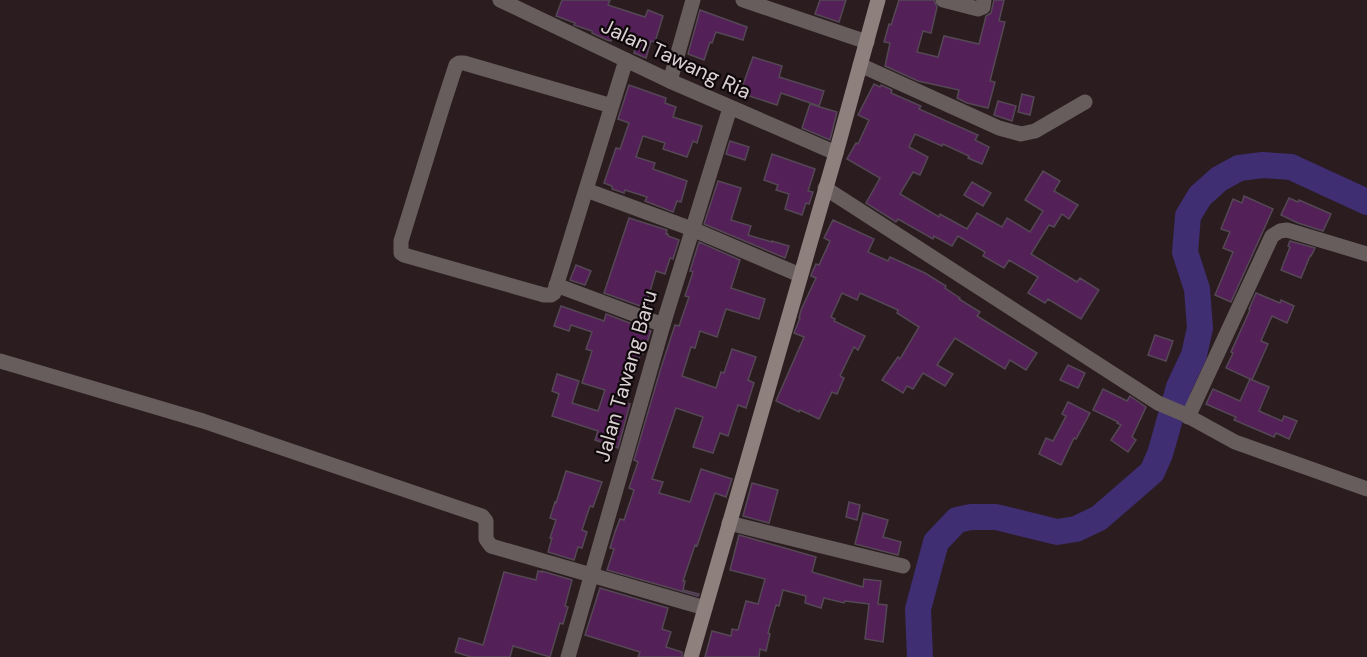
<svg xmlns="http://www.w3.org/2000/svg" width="1367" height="657" viewBox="0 0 1367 657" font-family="'DM Sans',sans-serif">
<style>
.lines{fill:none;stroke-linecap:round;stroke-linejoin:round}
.river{stroke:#3f2e71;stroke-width:26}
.building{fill:#542058;stroke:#544854;stroke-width:1.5}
.street{stroke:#665d5c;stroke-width:15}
.secondary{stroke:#8d807d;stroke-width:15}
.labels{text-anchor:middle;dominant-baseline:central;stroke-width:4.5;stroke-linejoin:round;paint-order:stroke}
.street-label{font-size:21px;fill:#dad0d3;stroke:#0f080a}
</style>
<rect width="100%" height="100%" fill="#2b1c20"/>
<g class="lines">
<polyline class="river" points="920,657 918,609 936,542 957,520 971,517 996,517 1057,532 1076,529 1099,518 1152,472 1160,454 1179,387 1194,355 1200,328 1197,289 1185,252 1188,216 1200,196 1219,179 1239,168 1263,165 1291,167 1367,202"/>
</g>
<g class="building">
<polygon points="562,0 610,0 608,5 645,17 648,10 663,16 655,42 651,41 646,58 634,53 637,43 613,36 611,41 607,40 592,33 592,31 574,25 575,23 556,16"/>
<polygon points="820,0 846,0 839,22 815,14"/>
<polygon points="899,0 934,0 937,7 931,33 923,31 917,52 938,57 944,36 979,44 986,16 991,13 994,0 1004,0 999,21 1005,22 990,81 995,82 988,108 967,103 957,98 959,90 918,81 885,66 890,43 884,42 889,24 891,25"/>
<polygon points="700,10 747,27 743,40 716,32 712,43 710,42 704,60 688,54"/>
<polygon points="753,57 782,66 779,77 824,91 819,106 781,93 777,105 740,93"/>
<polygon points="874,84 880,87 881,85 892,90 891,93 921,106 919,109 978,135 975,140 989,147 982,164 968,158 969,156 943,144 942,146 915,134 909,147 928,157 920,175 913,172 900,194 939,217 940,214 967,229 977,213 1002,227 1007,218 1030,232 1043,211 1025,200 1043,171 1060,181 1054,191 1078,205 1069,219 1062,214 1054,227 1049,225 1031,254 1077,282 1080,278 1099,290 1081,319 1048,299 1045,303 1028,293 1038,277 1009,260 1004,268 983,256 985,252 958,236 952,246 934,236 933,239 898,219 896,222 866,203 880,178 847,159 856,143 858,144 869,120 858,115"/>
<polygon points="629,85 666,98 665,103 676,107 673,117 702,126 697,143 693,141 687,157 663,149 665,143 643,136 636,157 655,163 653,169 687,181 681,202 677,201 673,212 645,201 647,197 625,190 624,193 612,189 612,186 604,183 616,148 620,149 629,123 618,119"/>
<polygon points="1022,94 1034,97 1030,115 1018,112"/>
<polygon points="998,101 1016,106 1012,121 994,115"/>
<polygon points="810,104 837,112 830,140 802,128"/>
<polygon points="730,141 749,147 745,160 726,154"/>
<polygon points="772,154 815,169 808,191 813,192 809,204 806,203 802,215 785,209 789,194 776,190 778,185 764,180"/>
<polygon points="718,181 741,188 731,220 751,226 748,235 772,242 772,241 789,246 785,258 704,224"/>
<polygon points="972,182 991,193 983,206 964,195"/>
<polygon points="1244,196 1273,209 1231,302 1215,295 1233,252 1223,248 1230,232 1221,229 1233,199 1242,203"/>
<polygon points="1289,198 1298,202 1299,200 1331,214 1323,231 1298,223 1281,215"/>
<polygon points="629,218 667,230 666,234 668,234 668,236 679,240 673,259 670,258 665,274 656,271 648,298 650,299 646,308 604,293"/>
<polygon points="833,220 874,239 868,252 888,261 890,257 925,273 946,286 945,288 960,298 959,299 980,312 977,316 1037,353 1026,370 1010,360 1005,369 955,338 937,365 953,374 945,386 923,373 913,389 907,386 903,393 882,380 898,357 900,359 919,327 897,313 898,310 860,293 857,300 842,293 831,317 835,319 834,321 865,336 858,350 854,347 840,376 844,378 837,394 832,392 819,419 800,410 799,412 776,401 804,337 794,333 800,318 799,318 801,310 816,278 811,276 811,275 816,264 819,265 830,241 824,238"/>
<polygon points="1290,241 1315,248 1311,256 1310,256 1301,278 1281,270 1290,247 1288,246"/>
<polygon points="699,242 740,260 731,288 765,299 759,319 726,309 717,337 700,331 695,348 691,347 682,376 716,388 721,372 724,373 732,349 756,357 748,380 754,383 746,408 738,405 728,436 720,433 713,453 693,447 703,417 676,408 652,479 663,482 659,493 690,502 701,469 732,479 726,497 715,493 697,546 695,545 683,581 685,581 683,590 699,594 698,596 607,570 614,549 610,548 615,532 620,519 624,520 634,490 629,488 638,462 634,460 660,371 675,325 679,326 689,297 685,296 693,272 690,271"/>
<polygon points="576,265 591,271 585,285 570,280"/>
<polygon points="1256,293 1280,303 1281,300 1294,306 1287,323 1272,316 1261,341 1268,344 1252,380 1226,368 1233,353 1231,352 1250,310 1249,309"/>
<polygon points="561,306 604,321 606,314 651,331 643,354 641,353 634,374 625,371 615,399 630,404 618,448 595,440 598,431 552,416 559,394 552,391 557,374 579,381 572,403 598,411 605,390 582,383 592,351 586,349 592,332 571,325 569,331 554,326"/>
<polygon points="1155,335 1173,341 1166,361 1148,355"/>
<polygon points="1068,365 1085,373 1078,388 1060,380"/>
<polygon points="1250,379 1269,387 1259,411 1282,421 1284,416 1297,421 1289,439 1276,433 1274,437 1234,420 1236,417 1206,404 1213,389 1240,401"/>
<polygon points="1103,389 1127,401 1130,396 1146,407 1132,437 1136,440 1128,452 1111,440 1121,425 1117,423 1118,422 1093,410"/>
<polygon points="1068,402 1090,413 1076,439 1074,438 1061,465 1039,454 1046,438 1053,441 1066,416 1062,414"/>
<polygon points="566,471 602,482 593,507 590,506 582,530 587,532 582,548 578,547 574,560 548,552 552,538 550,538 556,520 550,518 555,502 556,503"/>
<polygon points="752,483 778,490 769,523 743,516"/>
<polygon points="849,502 860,505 857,520 846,517"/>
<polygon points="863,513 888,520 883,537 901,542 898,555 855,544"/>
<polygon points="739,535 816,557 812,572 863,587 864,579 881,581 878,604 887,605 883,642 865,639 869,604 845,601 844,603 824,598 821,608 805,603 806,596 783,590 779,606 776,605 768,633 770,634 766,651 760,649 759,657 705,657 712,631 731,636 732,629 738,630 746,601 758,604 765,579 730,570"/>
<polygon points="538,571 542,572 542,571 572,580 565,606 568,607 563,624 560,623 550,657 513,646 510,657 471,657 455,652 459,638 483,645 504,572 536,580"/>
<polygon points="600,588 668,608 662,629 671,632 666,647 682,652 682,657 638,657 640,652 585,635"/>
</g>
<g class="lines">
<g class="street">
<polyline points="500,0 670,81 836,153"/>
<polyline points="743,0 867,42"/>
<polyline points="943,0 978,9 983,7 984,0"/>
<polyline points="860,65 999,128 1021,134 1035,131 1085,102"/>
<polyline points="670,81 693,0"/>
<polyline points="612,106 464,63 459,63 456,65 443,105 401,241 401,253 404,255 544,295 551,295 554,293 626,60"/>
<polyline points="825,188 1158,403 1184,414 1235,442 1367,489"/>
<polyline points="586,190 692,229 800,275"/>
<polyline points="556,285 663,325"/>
<polyline points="0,361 203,421 482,516 486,521 486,539 491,546 705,608"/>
<polyline points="1188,417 1272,236 1280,231 1287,230 1367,254"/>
<polyline points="729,523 903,566"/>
<polyline points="568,657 663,325 730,108"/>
</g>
<polyline class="secondary" points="691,657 836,153 878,0"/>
</g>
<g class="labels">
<g class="street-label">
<text transform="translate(676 59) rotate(25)">Jalan Tawang Ria</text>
<text transform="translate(626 376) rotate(-74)">Jalan Tawang Baru</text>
</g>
</g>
</svg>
